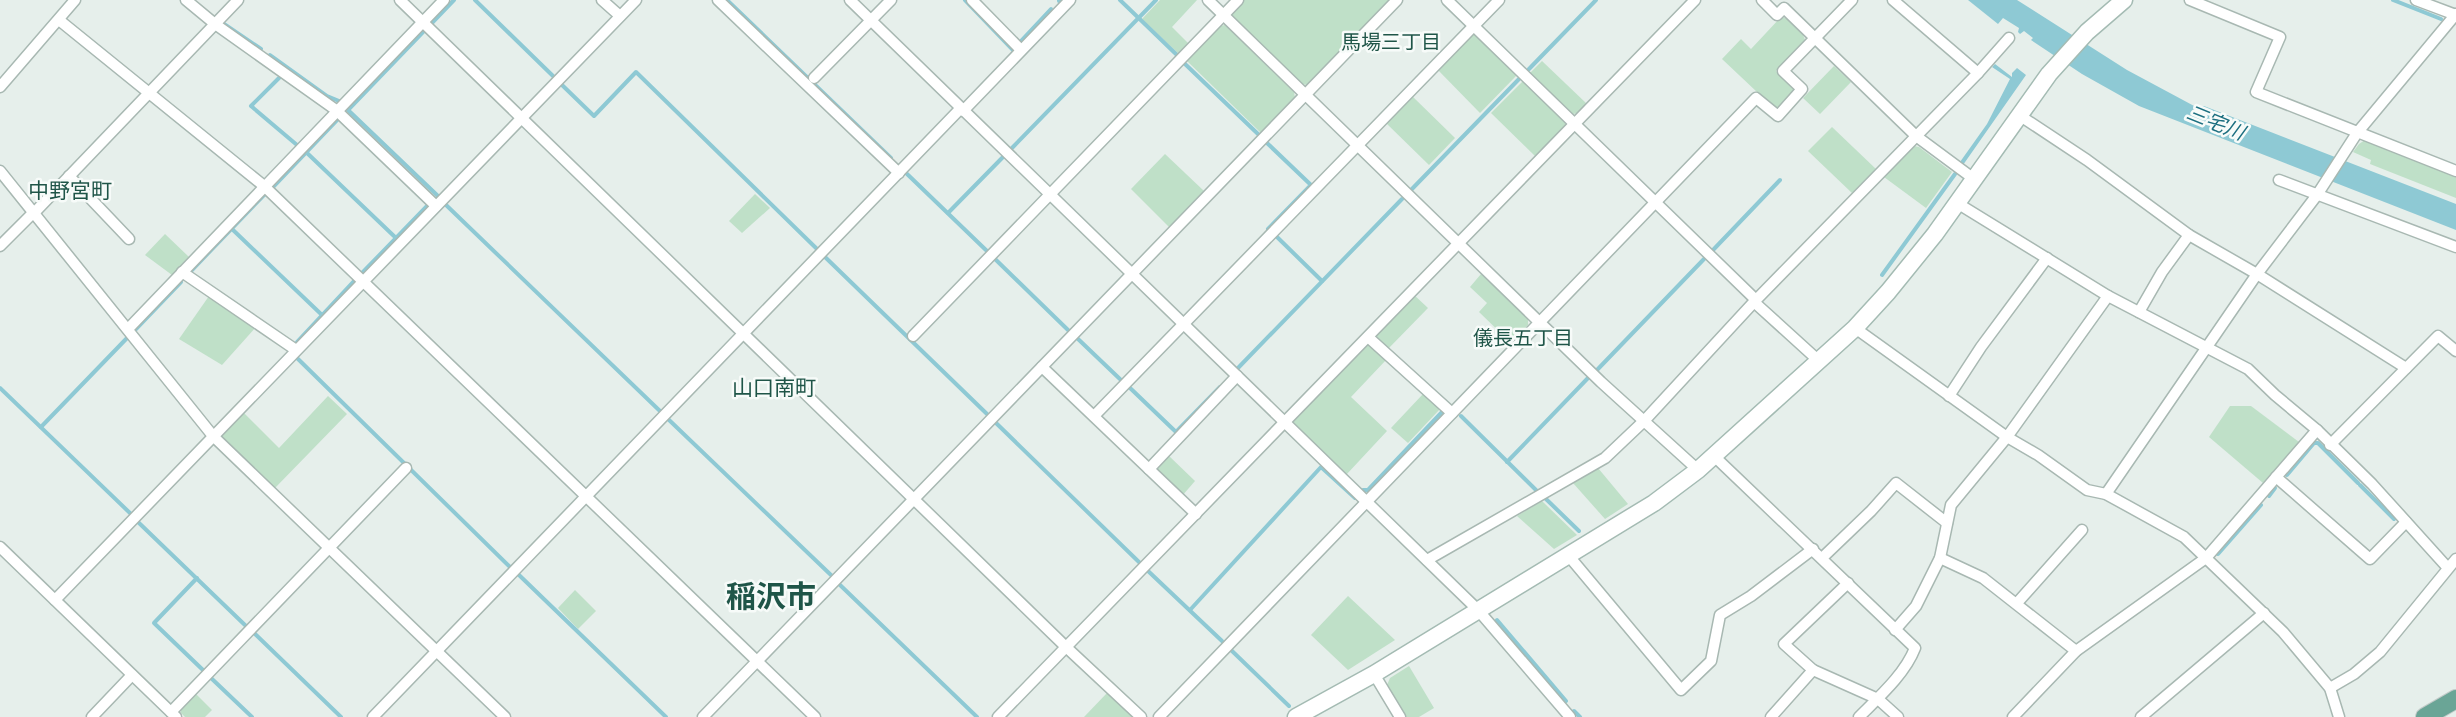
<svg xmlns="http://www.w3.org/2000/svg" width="2456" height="717" viewBox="0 0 2456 717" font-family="'IBM Plex Sans','Noto Sans JP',sans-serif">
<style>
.green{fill:#bfe0c8}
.water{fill:#8ec9d4}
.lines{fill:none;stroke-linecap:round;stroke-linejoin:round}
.stream{stroke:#8ec9d4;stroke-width:4}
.street-casing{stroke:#a8b8b2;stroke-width:13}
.secondary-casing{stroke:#a4bbb3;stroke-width:19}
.primary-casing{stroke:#c2cac8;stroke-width:20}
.street{stroke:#fff;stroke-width:10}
.secondary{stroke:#fff;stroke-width:16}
.primary{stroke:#6aa596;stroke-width:18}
.labels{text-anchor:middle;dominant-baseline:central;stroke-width:5;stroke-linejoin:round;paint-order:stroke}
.neighbourhood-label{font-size:20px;fill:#1f5548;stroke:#f7fbf9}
.water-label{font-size:20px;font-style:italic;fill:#1c6f80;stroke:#f7fbf9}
.quarter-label{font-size:21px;fill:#1f5548;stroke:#f7fbf9}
.town-label{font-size:30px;font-weight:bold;fill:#1f5548;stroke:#f7fbf9}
</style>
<rect width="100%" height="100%" fill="#e6efeb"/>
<g class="green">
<polygon points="1160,0 1197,0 1172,27 1190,45 1180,55 1142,19"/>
<polygon points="1244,0 1389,0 1307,85 1302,84 1233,18 1232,13"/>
<path d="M1781 17C1790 18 1803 31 1805 40L1776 71 1793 87 1794 92 1779 108 1775 109 1722 59 1741 39 1751 49Z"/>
<polygon points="1225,25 1294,92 1295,98 1261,133 1186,60 1220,26"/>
<polygon points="1470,35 1475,35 1517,75 1480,113 1437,69"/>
<polygon points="1542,61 1587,104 1579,113 1573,114 1530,73"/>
<polygon points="1834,66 1851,82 1820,114 1803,98"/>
<polygon points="1523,81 1565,122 1565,127 1536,157 1491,113"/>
<polygon points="1411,95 1455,138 1429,165 1385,122"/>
<polygon points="1832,127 1876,169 1852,193 1808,151"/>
<polygon points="2365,140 2456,177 2456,198 2370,164 2371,160 2353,152 2359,144"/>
<polygon points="1914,146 1919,147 1952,172 1926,208 1884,177"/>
<polygon points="1165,154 1204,191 1169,227 1131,189"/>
<polygon points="755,194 770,208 742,233 729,221"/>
<polygon points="165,234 189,257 172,275 145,255"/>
<polygon points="1481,274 1528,318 1528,325 1511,343 1479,312 1487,303 1470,287"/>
<polygon points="1413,294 1428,308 1387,350 1375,339 1374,333"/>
<polygon points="209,296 256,327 222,365 179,339"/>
<polygon points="1368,344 1386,360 1351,397 1387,431 1346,475 1292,424 1293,417"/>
<polygon points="1423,394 1440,409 1408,443 1391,428"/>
<polygon points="328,396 347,414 275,488 222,438 221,435 242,411 279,448"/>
<polygon points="2230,406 2251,406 2299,442 2263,483 2209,437"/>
<polygon points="1168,455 1195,481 1182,496 1156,472 1156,467"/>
<polygon points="1598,468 1628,504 1605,519 1573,483"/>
<polygon points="1542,501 1577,535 1554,549 1517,516"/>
<polygon points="575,590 596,611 578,629 558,608"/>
<polygon points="1348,596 1395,640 1348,670 1311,635"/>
<polygon points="1409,666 1434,708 1419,717 1406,717 1387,685 1390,678"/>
<polygon points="195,693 212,710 205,717 185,717 181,713 181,708"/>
<polygon points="1107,693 1134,717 1084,717"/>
</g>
<g class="water">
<polygon points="1968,0 2017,0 2127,70 2196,107 2204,106 2456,204 2456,230 2139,106 2082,74 2031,40 2033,38 2024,31 2020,34 2018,32 2019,28 2003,18 1998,24"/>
<polygon points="1995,64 2012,77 2012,73 2017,68 2026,75 1963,165 1960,162 1987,124 2010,79 1992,67"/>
</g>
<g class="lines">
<g class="stream">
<polyline points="475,0 553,76"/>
<polyline points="727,0 891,158"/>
<polyline points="965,0 1013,50"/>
<polyline points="1120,0 1178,56"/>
<polyline points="2393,0 2441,19"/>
<polyline points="1059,1 1059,0"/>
<polyline points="224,24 261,49"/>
<polyline points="430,25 454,0"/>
<polyline points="423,32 348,110 439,197"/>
<polyline points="1021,41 1051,9"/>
<polyline points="270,55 327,96 339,101"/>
<polyline points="1184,63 1258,134"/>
<polyline points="1529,69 1596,0"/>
<polyline points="279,78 251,106 297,145"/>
<polyline points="561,84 594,116 636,72 817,249"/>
<polyline points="1267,143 1311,185 1268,229"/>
<polyline points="1012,148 1156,0"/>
<polyline points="306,152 396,238"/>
<polyline points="905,172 988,252"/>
<polyline points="274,186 338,119"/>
<polyline points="1411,190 1519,79"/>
<polyline points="445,204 661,412"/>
<polyline points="948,213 1003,157"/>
<polyline points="232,229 322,315"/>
<polyline points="1276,236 1322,281"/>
<polyline points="1714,249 1780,180"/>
<polyline points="825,257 987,414"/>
<polyline points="994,258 1068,330"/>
<polyline points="192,270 265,194"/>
<polyline points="363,272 428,205"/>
<polyline points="1882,275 1955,174"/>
<polyline points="136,329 181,282"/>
<polyline points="1077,338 1122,381"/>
<polyline points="297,342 354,281"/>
<polyline points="296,357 510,567"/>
<polyline points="1238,368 1402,199"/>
<polyline points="1597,370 1704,259"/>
<polyline points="1129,387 1176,432 1220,387"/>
<polyline points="0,388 131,514"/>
<polyline points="1461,416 1536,490"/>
<polyline points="668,419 832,576"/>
<polyline points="995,422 1141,564"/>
<polyline points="41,427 128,337"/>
<polyline points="1507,462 1588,378"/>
<polyline points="2287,475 2314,443 2318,443 2358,483"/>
<polyline points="2360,485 2394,519"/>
<polyline points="1363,490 1368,490 1443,411"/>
<polyline points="2269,496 2275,488"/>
<polyline points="1546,499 1579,531"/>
<polyline points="138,522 247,627"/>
<polyline points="2218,554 2261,505"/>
<polyline points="1147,570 1222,641"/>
<polyline points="519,575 666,717"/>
<polyline points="197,578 154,623 204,671"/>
<polyline points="839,584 977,717"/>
<polyline points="1190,610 1321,467 1355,498"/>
<polyline points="1497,620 1566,701"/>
<polyline points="253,632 341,717"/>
<polyline points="1231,650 1289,706"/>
<polyline points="211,678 252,717"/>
<polyline points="1574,711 1580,717"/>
</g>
<g class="street-casing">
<g id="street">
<polyline points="186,0 215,24 336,110 436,206"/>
<polyline points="400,0 1066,647 1141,717"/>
<polyline points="602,0 620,16"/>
<polyline points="718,0 899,173"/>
<polyline points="850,0 1478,610 1570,717"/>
<polyline points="972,0 1021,50"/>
<polyline points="1208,0 1601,382 1698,470"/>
<polyline points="1447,0 1756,300"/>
<polyline points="1762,0 1777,15 1784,8 1916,136 1974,179"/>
<polyline points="1893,0 1978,73"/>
<polyline points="2190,0 2280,37 2256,92 2456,171"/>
<polyline points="2416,0 2456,15"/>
<polyline points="59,20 264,186 815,717"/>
<polyline points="814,78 891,0"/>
<polyline points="0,87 75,0"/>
<polyline points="963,111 1070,0"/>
<polyline points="2019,115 2087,160 2189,235 2257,274 2406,368"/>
<polyline points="0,171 213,436 505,717"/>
<polyline points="69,176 129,239"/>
<polyline points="2279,180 2456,247"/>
<polyline points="1957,203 2108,296 2248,369 2275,395 2317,430 2372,484 2447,567"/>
<polyline points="34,213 238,0"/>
<polyline points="0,246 34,212"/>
<polyline points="182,272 296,350"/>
<polyline points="1754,302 1819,361"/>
<polyline points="2139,312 2162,272 2189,235"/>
<polyline points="1855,328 2007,437 2038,455 2087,490 2106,494 2184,537 2283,632 2330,688 2339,717"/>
<polyline points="128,329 444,0"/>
<polyline points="913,336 1238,0"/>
<polyline points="1368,337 1452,413"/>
<polyline points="1042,367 1196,514"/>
<polyline points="1949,396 1981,347 2047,258"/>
<polyline points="1094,416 1499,0"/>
<polyline points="2330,445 2438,336 2456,351"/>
<path d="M1714 456 1915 648C1905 674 1879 697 1859 717"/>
<polyline points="1149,469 1237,376"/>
<polyline points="2276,477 2370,559 2406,522"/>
<polyline points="2106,494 2257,274 2317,195 2357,133 2456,14"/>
<polyline points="0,547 176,717"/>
<polyline points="1568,555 1681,690 1711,661 1720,615 1751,596 1813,549"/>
<polyline points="1822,558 1871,511 1896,483 1947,523"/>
<polyline points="1940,558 1983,578 2076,651"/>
<polyline points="1427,560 1605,458 1644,421 1754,302 1978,73 2009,38"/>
<polyline points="55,600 636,0"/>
<polyline points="2017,603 2082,530"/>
<polyline points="1895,630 1916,606 1940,558 1951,505 2007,437 2108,296"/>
<polyline points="1813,670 1784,644 1848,583"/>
<polyline points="1374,674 1400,717"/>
<polyline points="2330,688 2354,674 2380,652 2456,559"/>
<polyline points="171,712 406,468"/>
<polyline points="92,717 132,675"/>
<polyline points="373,717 961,108"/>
<polyline points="703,717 1397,0"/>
<polyline points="998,717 1695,0"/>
<polyline points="1159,717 1756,98 1778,116 1802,89 1783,71 1852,0"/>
<polyline points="1771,717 1813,670 1878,699 1898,717"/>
<polyline points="2013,717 2076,651 2206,558 2317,430"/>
<polyline points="2141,717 2264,613"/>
</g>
</g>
<g class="secondary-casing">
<polyline id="secondary" points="1296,717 1374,674 1654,503 1698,470 1855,328 1888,292 1935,234 2049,74 2087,32 2124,0"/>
</g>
<g class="primary-casing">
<polyline id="primary" points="2425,717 2456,699"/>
</g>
<use href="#street" class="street"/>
<use href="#secondary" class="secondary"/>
<use href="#primary" class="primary"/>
</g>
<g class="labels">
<g class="neighbourhood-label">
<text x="1391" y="41">馬場三丁目</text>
<text x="1523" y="337">儀長五丁目</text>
</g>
<g class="water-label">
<text transform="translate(2216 122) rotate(22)">三宅川</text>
</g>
<g class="quarter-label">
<text x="70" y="190">中野宮町</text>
<text x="774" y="387">山口南町</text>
</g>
<g class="town-label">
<text x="771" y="595">稲沢市</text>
</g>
</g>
</svg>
